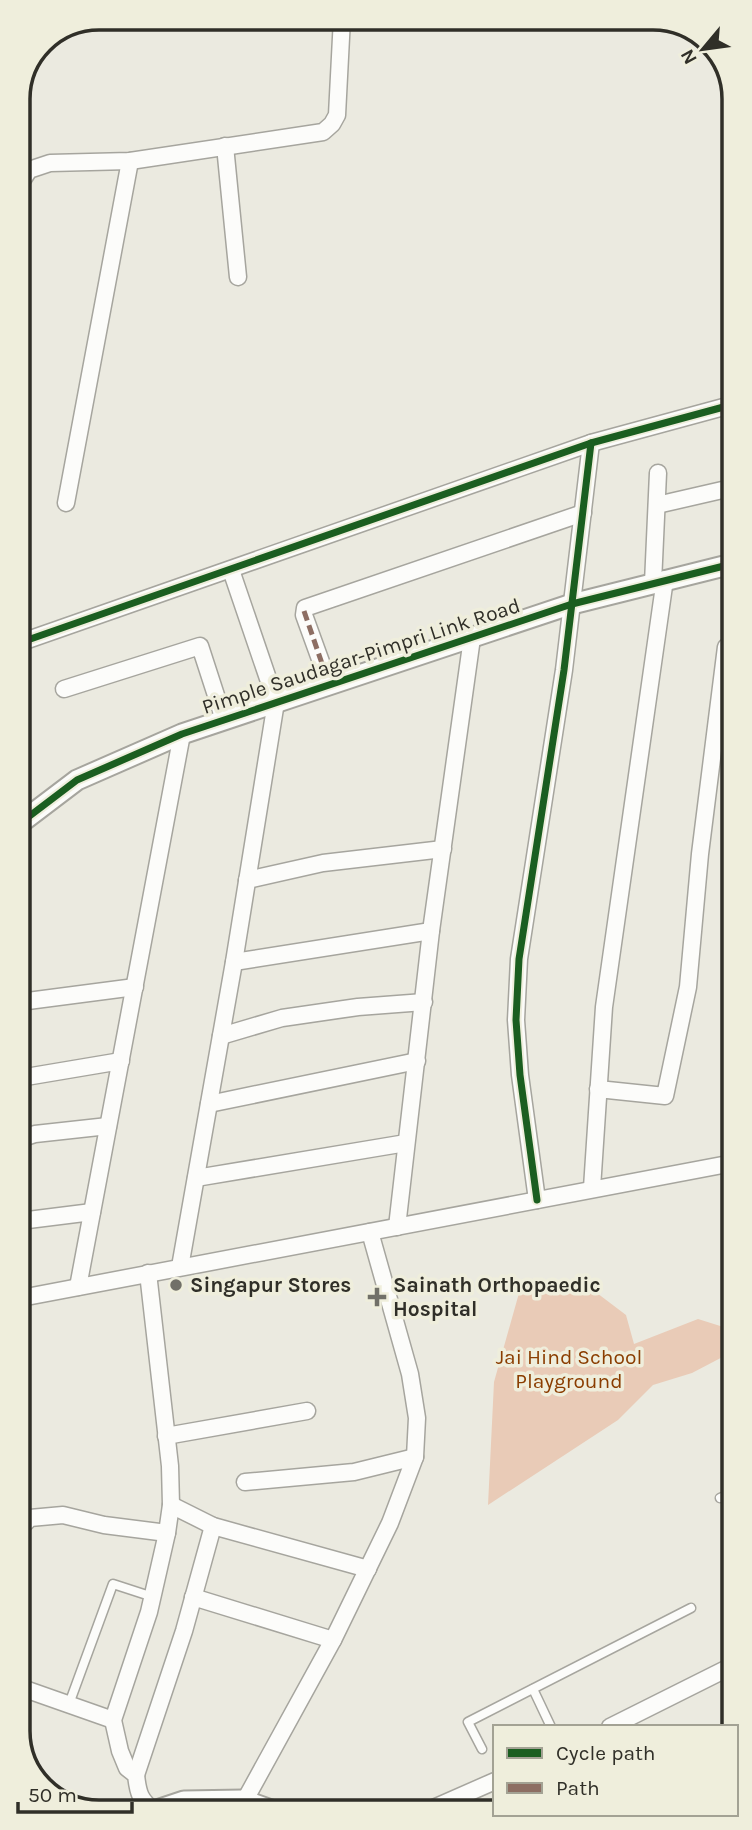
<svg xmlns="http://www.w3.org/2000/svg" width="752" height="1830" viewBox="0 0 752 1830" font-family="Karla,sans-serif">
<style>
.green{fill:#e9cbb7}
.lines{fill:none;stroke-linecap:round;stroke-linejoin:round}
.service-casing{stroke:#a6a59e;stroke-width:11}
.minor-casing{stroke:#a6a59e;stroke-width:19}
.tertiary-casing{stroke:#a6a59e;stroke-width:23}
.service{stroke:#fcfcfa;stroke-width:8}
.minor{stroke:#fcfcfa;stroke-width:16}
.tertiary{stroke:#fcfcfa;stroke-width:19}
.quiet{stroke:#8d6e63;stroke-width:5;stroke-dasharray:10 5;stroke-linecap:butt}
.cycleway-casing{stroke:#efeedc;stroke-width:11}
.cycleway{stroke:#1b5e20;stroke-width:7}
.poi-dot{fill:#717068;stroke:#efeedc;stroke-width:2.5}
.labels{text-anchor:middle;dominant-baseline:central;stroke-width:7;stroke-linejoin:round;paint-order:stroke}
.street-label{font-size:21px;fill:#302f28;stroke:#efeedc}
.poi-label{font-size:21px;font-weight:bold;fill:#302f28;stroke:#efeedc;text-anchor:start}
.park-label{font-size:21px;fill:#8a3d00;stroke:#efeedc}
.rim{fill:none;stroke:#302f28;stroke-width:3.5}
</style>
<rect width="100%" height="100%" fill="#ebeae0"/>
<polygon class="green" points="521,1286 589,1287 626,1315 634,1344 698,1319 733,1330 734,1351 692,1373 653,1385 618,1420 488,1505 494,1382"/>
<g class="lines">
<g class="service-casing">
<g id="service">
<polyline points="720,1498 734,1492"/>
<polyline points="533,1689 551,1727"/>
<polyline points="69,1704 113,1584 153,1597"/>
<polyline points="482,1749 468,1722 691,1608"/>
</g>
</g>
<g class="minor-casing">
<g id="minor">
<polyline points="225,146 238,277"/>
<polyline points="18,187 29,170 50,163 130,161 323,132 332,124 337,115 342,18"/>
<polyline points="66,503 130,161"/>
<polyline points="657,505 731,488"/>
<polyline points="653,583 658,473"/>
<polyline points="19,643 591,443 731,405"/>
<polyline points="329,684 304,615 305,608 583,513"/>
<polyline points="64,689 200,646 224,720"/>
<polyline points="247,880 323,863 443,849"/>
<polyline points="234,962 431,931"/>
<polyline points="20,1002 135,987"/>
<polyline points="221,1036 282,1018 358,1007 424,1002"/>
<polyline points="20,1078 121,1061"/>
<polyline points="598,1089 665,1096 688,987 700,854 726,647"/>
<polyline points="209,1104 417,1061"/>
<polyline points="20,1139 35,1134 108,1126"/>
<polyline points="196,1178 406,1143"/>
<polyline points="592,1188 604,1007 665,579"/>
<polyline points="537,1200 520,1075 516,1020 519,959 564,670 591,443"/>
<polyline points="20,1221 92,1212"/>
<polyline points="397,1227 431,931 472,638"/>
<polyline points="180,1267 234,962 276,702 231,570"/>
<path d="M148 1273 170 1466 171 1505 167 1533 149 1612 113 1720 120 1751 127 1768 136 1775C138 1793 140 1801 155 1811"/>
<polyline points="78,1287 182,734"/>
<polyline points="21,1298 733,1163"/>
<polyline points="166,1436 307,1411"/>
<polyline points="245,1482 354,1472 415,1457"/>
<polyline points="171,1505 213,1526 368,1569"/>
<polyline points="21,1527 30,1518 63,1515 104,1525 167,1533"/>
<polyline points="193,1597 333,1640"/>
<polyline points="22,1688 113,1720"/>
<polyline points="610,1727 734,1665"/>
<polyline points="136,1775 184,1631 213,1526"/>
<polyline points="429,1810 495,1781"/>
<polyline points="239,1811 333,1640 390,1523 415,1457 417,1418 410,1374 370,1232"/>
</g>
</g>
<g class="tertiary-casing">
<g id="tertiary">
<polyline points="19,824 77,780 182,734 572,604 732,564"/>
<polyline points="151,1812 184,1801 243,1800 274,1811"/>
</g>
</g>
<use href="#service" class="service"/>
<use href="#minor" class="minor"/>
<use href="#tertiary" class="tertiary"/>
<polyline class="quiet" points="304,611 329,684"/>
<g class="cycleway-casing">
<g id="cycleway">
<polyline points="19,643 591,443 731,405"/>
<polyline points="19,824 77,780 182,734 572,604 732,564"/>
<polyline points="537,1200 520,1075 516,1020 519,959 564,670 591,443"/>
</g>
</g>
<use href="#cycleway" class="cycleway"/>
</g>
<g class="poi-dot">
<circle cx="176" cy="1285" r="7"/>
<path d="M373.5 1286.5h7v7h7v7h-7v7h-7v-7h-7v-7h7z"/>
</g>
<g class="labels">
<g class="street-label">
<text transform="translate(361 656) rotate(-18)">Pimple Saudagar-Pimpri Link Road</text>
</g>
<g class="poi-label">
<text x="190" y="1285">Singapur Stores</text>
<text x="393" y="1285">Sainath Orthopaedic<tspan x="393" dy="24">Hospital</tspan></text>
</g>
<g class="park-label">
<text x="569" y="1357">Jai Hind School<tspan x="569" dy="24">Playground</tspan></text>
</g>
</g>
<path d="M0 0H752V1830H0ZM99 30H653A69 69 0 0 1 722 99V1731A69 69 0 0 1 653 1800H99A69 69 0 0 1 30 1731V99A69 69 0 0 1 99 30Z" fill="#efeedc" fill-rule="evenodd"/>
<path class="rim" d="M99 30H653A69 69 0 0 1 722 99V1731A69 69 0 0 1 653 1800H99A69 69 0 0 1 30 1731V99A69 69 0 0 1 99 30Z"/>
<rect x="493" y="1725" width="245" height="91" fill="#efeedc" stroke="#a3a294" stroke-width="2"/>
<rect x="507" y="1748" width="35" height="10" fill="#1b5e20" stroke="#a3a294" stroke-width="2"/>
<text x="556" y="1760" font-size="21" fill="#302f28">Cycle path</text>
<rect x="507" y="1783" width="35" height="10" fill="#8d6e63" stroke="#a3a294" stroke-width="2"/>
<text x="556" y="1795" font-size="21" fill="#302f28">Path</text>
<g transform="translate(703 49) rotate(241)" stroke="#efeedc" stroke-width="5" paint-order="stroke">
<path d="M0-5L12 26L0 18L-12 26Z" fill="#302f28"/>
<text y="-10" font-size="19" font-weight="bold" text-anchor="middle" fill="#302f28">N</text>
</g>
<path d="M18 1802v10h114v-10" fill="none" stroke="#302f28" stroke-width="3.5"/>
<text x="28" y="1802" font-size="21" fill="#302f28" stroke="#efeedc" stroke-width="5" paint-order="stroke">50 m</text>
</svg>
